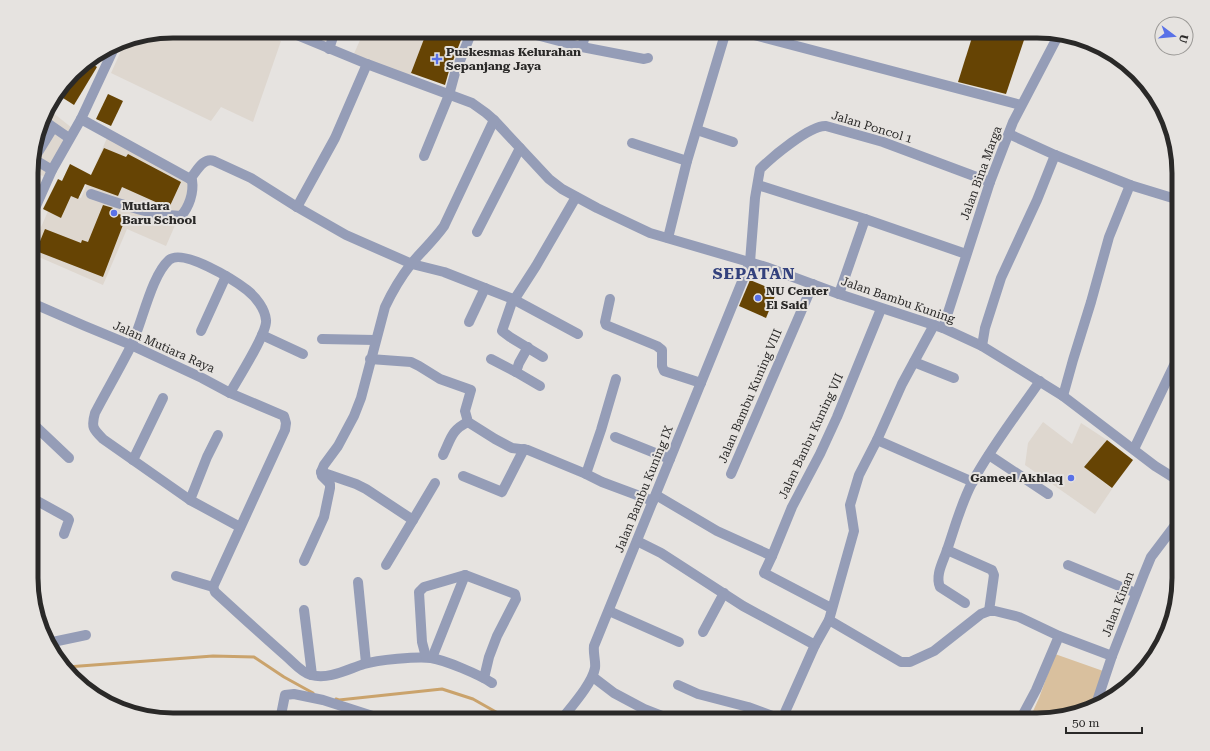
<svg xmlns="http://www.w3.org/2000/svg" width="1210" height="751" viewBox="0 0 1210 751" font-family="'Roboto Serif',serif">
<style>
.built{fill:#ded7cf}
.green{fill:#d9c09e}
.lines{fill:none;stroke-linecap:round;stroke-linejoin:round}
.stream{stroke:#caa36c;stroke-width:3}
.building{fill:#664404}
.minor{stroke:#959db7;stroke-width:10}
.poi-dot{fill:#5971e7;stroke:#e6e3e0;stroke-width:1.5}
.labels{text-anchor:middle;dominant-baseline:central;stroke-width:4;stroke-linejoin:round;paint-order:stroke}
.poi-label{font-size:12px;font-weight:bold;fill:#2a2928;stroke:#e6e3e0;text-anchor:start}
.street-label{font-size:12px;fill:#2a2928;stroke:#e6e3e0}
.district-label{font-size:16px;font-weight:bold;letter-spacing:1px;fill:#34427d;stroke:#e6e3e0}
.rim{fill:none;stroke:#2a2928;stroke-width:5}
</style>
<rect width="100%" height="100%" fill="#e6e3e0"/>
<g class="built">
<polygon points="173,31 257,31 281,41 253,122 221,107 211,121 111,73 126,40"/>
<polygon points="364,31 427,31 410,76 353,56"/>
<polygon points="47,108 72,128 45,177 32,171 32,155"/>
<polygon points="107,138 196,177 166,246 127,229 103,285 32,254 32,248 58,188 81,198"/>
<polygon points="1043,422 1072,444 1081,423 1107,440 1084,467 1112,489 1095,514 1025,465 1028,443"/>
</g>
<polygon class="green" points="1055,654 1106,672 1095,705 1046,720 1029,720 1039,698"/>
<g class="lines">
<g class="stream">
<polyline points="67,667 213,656 254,657 284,677 313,693"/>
<polyline points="336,699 339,700 442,689 473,699 510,720"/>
</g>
</g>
<g class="building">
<polygon points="427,31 434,31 461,40 449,71 445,85 411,73"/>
<polygon points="974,31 1027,31 1006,94 958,82"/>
<polygon points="88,61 97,67 74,105 63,98 84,63"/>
<polygon points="108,94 123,101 111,126 96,119"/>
<polygon points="104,148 126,157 128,154 181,182 169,208 122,187 118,196 85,184 78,199 71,196 61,218 43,209 58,179 62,181 70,164 91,175"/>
<polygon points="103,205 113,208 112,211 126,217 103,277 36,251 45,229 81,243 82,240 88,242"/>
<polygon points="750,280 777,291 766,318 739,306"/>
<polygon points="1107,440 1133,460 1112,488 1084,467"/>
</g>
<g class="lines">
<g class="minor">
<polyline points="287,31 367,64 472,103 486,113 494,120 549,179 562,189 597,208 650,233 766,267 839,294 943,328 982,346 1063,396 1155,466 1179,481"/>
<polyline points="521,31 582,47 644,59 648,58"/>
<polyline points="739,31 1021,105"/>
<polyline points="582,47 586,31"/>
<polyline points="329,49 335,31"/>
<path d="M81 119 192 180C194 193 189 207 181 216 150 215 120 204 91 194"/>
<polyline points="43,120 69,138"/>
<polyline points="697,130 733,142"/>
<polyline points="1009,134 1055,155 1130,185 1179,200"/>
<polyline points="632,143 687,161"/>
<polyline points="424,156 449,95 455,73 472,31"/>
<polyline points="32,158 52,170"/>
<polyline points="34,159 53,128"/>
<path d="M190 179C197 171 203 157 214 161L251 178 297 207 346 235 412 264 444 272 513 299 578 334"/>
<polyline points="758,185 865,219 966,254"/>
<polyline points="297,207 335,138 367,64"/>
<polyline points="32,215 52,170 81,119 116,44"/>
<polyline points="477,232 520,148"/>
<polyline points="668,238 687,161 726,31"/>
<polyline points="839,294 865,219"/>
<polyline points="610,299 605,322 606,325 657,346 662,350 662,366 664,371 701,383"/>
<polyline points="32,303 85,326 131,345 202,378 230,393 284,416 286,423 285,430 213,587"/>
<polyline points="469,322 485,288"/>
<polyline points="943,328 990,182 1013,122 1059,34"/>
<polyline points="201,331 226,276"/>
<polyline points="262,335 303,354"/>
<polyline points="322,339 375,340"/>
<polyline points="982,346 985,328 1001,278 1037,200 1055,155"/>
<polyline points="528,347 519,363 516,372 540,386"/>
<polyline points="543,357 510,337 502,331 513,299 516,297 536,266 576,197"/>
<polyline points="370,359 411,362 419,366 440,379 471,390 465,411 468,422 495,439 512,448 528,450 586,474 601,430 616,379"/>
<polyline points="491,359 516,372"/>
<polyline points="914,362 954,378"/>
<path d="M230 393C237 380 268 332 266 320 265 309 256 297 247 290 234 280 183 248 169 260 151 276 142 324 131 346 120 368 107 390 95 413 91 427 93 429 103 439L190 500 240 527"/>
<polyline points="1063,396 1073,360 1091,302 1109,237 1130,185"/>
<polyline points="32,423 69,458"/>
<polyline points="615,437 670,459"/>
<polyline points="877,440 973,482"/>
<polyline points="1134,449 1179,355"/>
<path d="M443 455C451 439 451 430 468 422"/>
<polyline points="989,455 1048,494"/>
<polyline points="133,460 163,398"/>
<polyline points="321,472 356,484 366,489 413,520 435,483"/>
<polyline points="586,474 602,482 653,501"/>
<polyline points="731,474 813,284"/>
<polyline points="463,476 502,492 524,449"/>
<polyline points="656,495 717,531 772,556"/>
<polyline points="32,498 68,518 69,520 64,534"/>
<polyline points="190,500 207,457 218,435"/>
<polyline points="637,541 661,553 743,606 815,645"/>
<path d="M947 550C943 562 935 575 940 587L965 603"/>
<path d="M304 561 324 517 330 488V484L322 476 321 472 324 465 338 446 354 416 361 398 385 307C392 292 401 277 411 264 422 251 434 240 444 226L494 120"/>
<polyline points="386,565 413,520"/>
<polyline points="1068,565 1136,593"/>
<path d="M176 576 213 587 215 592C239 614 263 636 287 657 294 663 302 673 311 675 329 680 348 669 364 664 377 660 418 656 431 658 445 660 480 675 492 683"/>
<polyline points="358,582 366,663"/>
<polyline points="831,608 764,573 772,556 792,507 820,454 837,417 881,309"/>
<polyline points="304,610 312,675"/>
<polyline points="609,611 679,642"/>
<path d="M989 611 994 575 992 570 947 550C955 527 961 503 973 481 992 446 1017 414 1040 381"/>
<polyline points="829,620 901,662 910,662 934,651 981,614 989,611 995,611 1019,617 1059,636 1112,656"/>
<polyline points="703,632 724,593"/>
<polyline points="48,643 86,635"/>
<polyline points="426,657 422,642 419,592 424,587 465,575 515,594 516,599 497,636 489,657 484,678"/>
<polyline points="432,658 465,575"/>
<polyline points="593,677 614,693 644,709 667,718 668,720"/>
<polyline points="678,685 698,694 748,707 783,720"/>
<polyline points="1096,704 1112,656 1144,574 1151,557 1179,520"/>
<polyline points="132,713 137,715"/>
<polyline points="782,719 815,645 829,620 854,531 850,505 859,475 877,440 902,384 934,325"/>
<polyline points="280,720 285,695 294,694 323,700 385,720"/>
<path d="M561 720C571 707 592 684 595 668 596 661 593 654 594 646L750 262 755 198 760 169C772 157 810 125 826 126L883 142 990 182"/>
<polyline points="1020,720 1036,690 1059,636"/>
</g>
</g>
<g class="poi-dot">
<path d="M435 53h4v4h4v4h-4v4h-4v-4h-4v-4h4z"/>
<circle cx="114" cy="213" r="4"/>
<circle cx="758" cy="298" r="4"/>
<circle cx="1071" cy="478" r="4"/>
</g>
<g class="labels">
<g class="poi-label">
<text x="446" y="52">Puskesmas Kelurahan<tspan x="446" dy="14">Sepanjang Jaya</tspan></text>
<text x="122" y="206">Mutiara<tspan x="122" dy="14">Baru School</tspan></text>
<text x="766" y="291">NU Center<tspan x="766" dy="14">El Said</tspan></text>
<text x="1063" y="478" text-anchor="end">Gameel Akhlaq</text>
</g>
<g class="street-label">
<text transform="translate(872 127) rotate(17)">Jalan Poncol 1</text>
<text transform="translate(981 173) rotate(-70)">Jalan Bina Marga</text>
<text transform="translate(898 300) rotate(19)">Jalan Bambu Kuning</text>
<text transform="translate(164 347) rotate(24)">Jalan Mutiara Raya</text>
<text transform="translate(750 396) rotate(-67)">Jalan Bambu Kuning VIII</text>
<text transform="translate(811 436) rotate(-65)">Jalan Banbu Kuning VII</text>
<text transform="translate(644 489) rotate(-68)">Jalan Bambu Kuning IX</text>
<text transform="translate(1118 604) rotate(-69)">Jalan Kinan</text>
</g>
<g class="district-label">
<text x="754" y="273">SEPATAN</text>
</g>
</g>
<path d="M0 0H1210V751H0ZM173 38H1037A135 135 0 0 1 1172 173V578A135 135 0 0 1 1037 713H173A135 135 0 0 1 38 578V173A135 135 0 0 1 173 38Z" fill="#e6e3e0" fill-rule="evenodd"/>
<path class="rim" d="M173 38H1037A135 135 0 0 1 1172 173V578A135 135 0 0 1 1037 713H173A135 135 0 0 1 38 578V173A135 135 0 0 1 173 38Z"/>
<g transform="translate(1174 36) rotate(106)"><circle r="19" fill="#e6e3e0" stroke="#9b9996"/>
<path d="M0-3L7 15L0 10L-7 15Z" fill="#5971e7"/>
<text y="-6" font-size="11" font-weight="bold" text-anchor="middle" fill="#2a2928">U</text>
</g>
<path d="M1066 727v6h76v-6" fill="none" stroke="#2a2928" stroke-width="2"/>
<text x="1072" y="727" font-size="12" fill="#2a2928" stroke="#e6e3e0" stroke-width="3" paint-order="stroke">50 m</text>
</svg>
